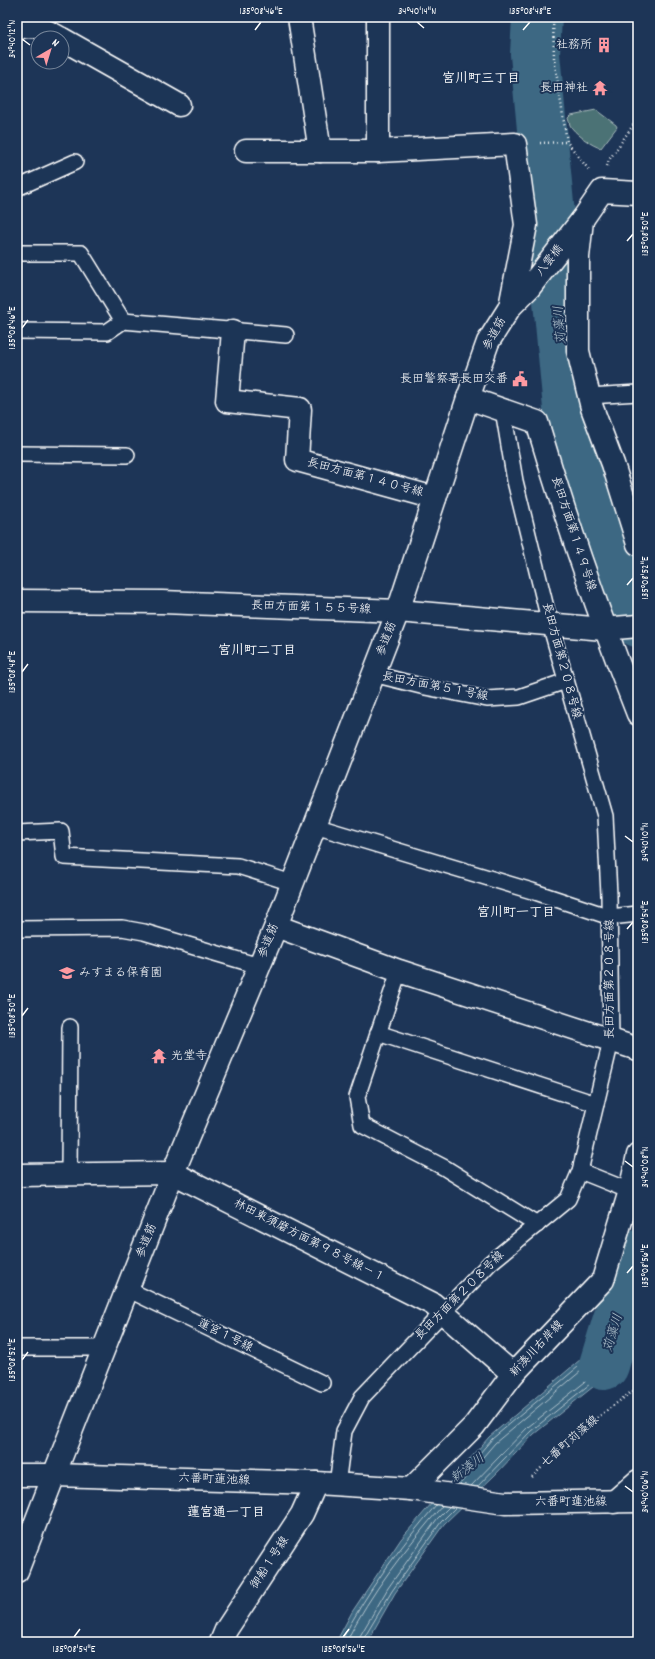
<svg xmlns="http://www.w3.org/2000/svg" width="655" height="1659" viewBox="0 0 655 1659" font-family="Dekko,'Klee One',sans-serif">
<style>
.green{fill:#4c7274;stroke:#a6b8ba}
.water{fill:#3c6883;stroke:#8aa4b5}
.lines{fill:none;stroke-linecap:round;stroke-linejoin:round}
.shore{stroke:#b1c3cd;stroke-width:1}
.river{stroke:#3c6883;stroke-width:50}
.service-casing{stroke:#fff;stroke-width:18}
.minor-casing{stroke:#fff;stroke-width:25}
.tertiary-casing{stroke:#fff;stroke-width:25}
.path{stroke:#fff;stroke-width:2.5;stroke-dasharray:1 3;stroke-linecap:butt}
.service{stroke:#1d3557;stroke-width:15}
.minor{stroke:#1d3557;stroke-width:22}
.tertiary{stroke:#1d3557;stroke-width:22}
.ticks{fill:none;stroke:#fff;stroke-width:1.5}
.labels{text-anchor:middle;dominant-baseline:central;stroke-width:4;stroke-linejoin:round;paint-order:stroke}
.poi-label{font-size:12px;fill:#fff;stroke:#1d3557;text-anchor:end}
.street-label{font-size:12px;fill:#fff;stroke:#1d3557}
.neighbourhood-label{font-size:13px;font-weight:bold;fill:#fff;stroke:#1d3557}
.water-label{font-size:13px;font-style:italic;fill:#b1c3cd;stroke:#1d3557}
.neatline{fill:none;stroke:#fff;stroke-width:1.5}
.ticks-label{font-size:10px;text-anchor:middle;fill:#fff}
</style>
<rect width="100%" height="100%" fill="#1d3557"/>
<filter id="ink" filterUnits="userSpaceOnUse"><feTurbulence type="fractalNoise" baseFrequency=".025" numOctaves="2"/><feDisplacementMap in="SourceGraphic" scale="8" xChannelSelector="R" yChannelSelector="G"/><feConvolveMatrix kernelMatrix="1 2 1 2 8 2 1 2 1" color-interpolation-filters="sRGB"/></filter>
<g filter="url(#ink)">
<path class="green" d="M596 110 616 125 617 127 601 148C593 147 573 132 570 125 569 123 569 120 568 118L571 115Z"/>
<polygon class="water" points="638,1319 638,1354 623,1363 534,1434 495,1475 444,1524 395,1593 367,1642 336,1642 352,1612 401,1539 489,1437 601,1342"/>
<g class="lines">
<g class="shore">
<polyline points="454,1483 492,1439 603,1346 638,1324"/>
<polyline points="460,1484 495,1443 606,1350 638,1330"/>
<polyline points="471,1486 528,1427 618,1356 633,1347 638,1346"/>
<polyline points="477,1487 531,1431 620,1360 638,1351"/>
<path d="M341 1642C366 1592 400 1547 436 1505"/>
<path d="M346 1642C371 1592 406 1548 442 1506"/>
<polyline points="359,1642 360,1636 388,1588 437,1519 449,1507"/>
<polyline points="364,1642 364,1638 392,1591 441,1522 455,1508"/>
</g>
<g class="river">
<polyline points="537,17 535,54 569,419 638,622"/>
<polyline points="604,1365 638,1254"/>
</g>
<g class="service-casing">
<g id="service">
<polyline points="17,188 75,162"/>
<polyline points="17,253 81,253 123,321"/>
<polyline points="17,331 107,332 123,321 286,335"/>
<polyline points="589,396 638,393"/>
<polyline points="17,454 127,455"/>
<polyline points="373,674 425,687 487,699 519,697 566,681"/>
<polyline points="315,826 532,891 610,917 638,914"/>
<polyline points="17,833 61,831 64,857 238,866 292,883"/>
<polyline points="17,929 122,928 144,932 259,966"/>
<polyline points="399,971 357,1097 362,1125 445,1168 537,1225"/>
<polyline points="378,1033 596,1104"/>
<polyline points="580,1171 630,1191"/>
<polyline points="69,1174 70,1027"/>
<polyline points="127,1289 322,1383"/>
<polyline points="17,1348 104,1348"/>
<polyline points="337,1485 344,1431 362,1397 490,1263 568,1199 580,1171 611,1041 609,895 605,816 550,624 515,481 503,410"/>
</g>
</g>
<g class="minor-casing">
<g id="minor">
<polyline points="299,17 320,151"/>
<polyline points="378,17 378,151 515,144 526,225 510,307"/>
<path d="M17 29C32 21 47 31 60 38"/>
<polyline points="62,39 179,105"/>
<polyline points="246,151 378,151"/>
<polyline points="582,220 578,257 578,351 592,408 613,464 638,544"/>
<polyline points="233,331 227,401 300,409 297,460 435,498"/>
<path d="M468 398 537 422C566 521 600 618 638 714"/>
<polyline points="17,601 162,602 398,611 604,629 638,626"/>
<polyline points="276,926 399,971 638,1049"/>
<polyline points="17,1175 173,1173 433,1304 513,1374"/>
<polyline points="17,1475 54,1475 316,1483 411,1489 505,1503 638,1501"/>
<polyline points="411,1489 474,1426 513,1374 603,1280 630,1191 638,1155"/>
<polyline points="614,1502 638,1481"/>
<polyline points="17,1571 54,1475 173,1173 276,926 398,611 468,398 488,342 510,307 529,288 582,220 602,191 638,193"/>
</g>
</g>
<g class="tertiary-casing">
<polyline id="tertiary" points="221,1642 226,1630 302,1514 316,1483"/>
</g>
<g class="path">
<polyline points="553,17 554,58 567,142 589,170"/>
<polyline points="540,143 567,142"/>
<polyline points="607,166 609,160 638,118"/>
<polyline points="532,1477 573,1436 638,1387"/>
</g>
<use href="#service" class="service"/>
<use href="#minor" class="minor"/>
<use href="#tertiary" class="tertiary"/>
</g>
</g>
<path class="ticks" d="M417 22 424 28M255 30 261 22M523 30 530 22M22 39 30 45M627 241 633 234M22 328 28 320M627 585 633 578M22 672 28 664M625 836 633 842M627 929 633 922M22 1016 28 1008M625 1161 633 1167M627 1273 633 1266M22 1360 28 1352M625 1486 633 1492M74 1637 80 1629M343 1637 349 1629"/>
<defs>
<g id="building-bare" transform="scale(1.2)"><path d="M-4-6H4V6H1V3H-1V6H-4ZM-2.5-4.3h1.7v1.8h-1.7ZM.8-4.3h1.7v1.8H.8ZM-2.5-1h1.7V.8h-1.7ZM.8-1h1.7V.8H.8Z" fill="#ff9aa2" stroke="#1d3557" stroke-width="2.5" paint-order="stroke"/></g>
<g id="temple-bare" transform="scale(1.2)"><path d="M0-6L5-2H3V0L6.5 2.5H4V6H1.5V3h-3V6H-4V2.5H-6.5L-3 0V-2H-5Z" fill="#ff9aa2" stroke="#1d3557" stroke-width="2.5" paint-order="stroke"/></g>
<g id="civic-bare" transform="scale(1.2)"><path d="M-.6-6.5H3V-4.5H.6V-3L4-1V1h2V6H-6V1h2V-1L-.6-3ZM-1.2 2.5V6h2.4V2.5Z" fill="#ff9aa2" stroke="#1d3557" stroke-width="2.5" paint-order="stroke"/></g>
<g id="school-bare" transform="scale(1.2)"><path d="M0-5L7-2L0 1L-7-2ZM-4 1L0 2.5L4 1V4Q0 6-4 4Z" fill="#ff9aa2" stroke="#1d3557" stroke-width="2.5" paint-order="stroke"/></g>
</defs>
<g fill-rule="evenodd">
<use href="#building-bare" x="604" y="45"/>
<use href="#temple-bare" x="600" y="88"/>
<use href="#civic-bare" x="520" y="379"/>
<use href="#school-bare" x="67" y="973"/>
<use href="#temple-bare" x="159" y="1056"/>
</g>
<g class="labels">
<g class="poi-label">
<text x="592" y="45">社務所</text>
<text x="588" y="88">長田神社</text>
<text x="508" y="379">長田警察署長田交番</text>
<text x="79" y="973" text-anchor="start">みすまる保育園</text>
<text x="171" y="1056" text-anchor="start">光堂寺</text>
</g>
<g class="street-label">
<text transform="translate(550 261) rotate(-52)">八雲橋</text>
<text transform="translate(495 334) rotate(-62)">参道筋</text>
<text transform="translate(365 478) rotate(15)">長田方面第１４０号線</text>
<text transform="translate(573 534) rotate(72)">長田方面第１４９号線</text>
<text transform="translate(311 608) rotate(2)">長田方面第１５５号線</text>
<text transform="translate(387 639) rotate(-69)">参道筋</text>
<text transform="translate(561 661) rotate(75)">長田方面第２０８号線</text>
<text transform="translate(435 687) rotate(11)">長田方面第５１号線</text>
<text transform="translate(269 941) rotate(-68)">参道筋</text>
<text transform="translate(610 979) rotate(-90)">長田方面第２０８号線</text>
<text transform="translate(147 1241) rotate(-68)">参道筋</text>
<text transform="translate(309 1241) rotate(27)">林田東須磨方面第９８号線－１</text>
<text transform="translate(460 1296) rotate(-45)">長田方面第２０８号線</text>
<text transform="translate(225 1336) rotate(26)">蓮宮１号線</text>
<text transform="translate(537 1349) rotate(-47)">新湊川右岸線</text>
<text transform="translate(570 1442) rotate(-41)">七番町苅藻線</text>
<text transform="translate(214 1480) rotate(2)">六番町蓮池線</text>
<text x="571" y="1502">六番町蓮池線</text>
<text transform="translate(270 1563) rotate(-57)">御船１号線</text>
</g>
<g class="neighbourhood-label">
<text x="481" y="79">宮川町三丁目</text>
<text x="257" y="651">宮川町二丁目</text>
<text x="516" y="913">宮川町一丁目</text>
<text x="226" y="1513">蓮宮通一丁目</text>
</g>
<g class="water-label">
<text transform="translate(561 325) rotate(-95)">苅藻川</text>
<text transform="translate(614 1333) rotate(-73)">苅藻川</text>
<text transform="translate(468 1469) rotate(-37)">新湊川</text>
</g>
</g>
<rect width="655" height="1659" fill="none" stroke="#1d3557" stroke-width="44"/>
<g transform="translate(50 50) rotate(38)"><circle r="19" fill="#1d3557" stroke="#77869a"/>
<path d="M0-3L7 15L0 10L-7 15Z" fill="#ff9aa2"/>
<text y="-6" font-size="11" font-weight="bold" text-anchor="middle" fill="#ffffff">N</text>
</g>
<rect x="22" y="22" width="611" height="1615" class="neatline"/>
<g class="ticks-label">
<text x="261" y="14">135°08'46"E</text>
<text x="417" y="14">34°40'14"N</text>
<text x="530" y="14">135°08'48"E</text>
<text transform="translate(11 39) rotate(-90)" y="4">34°40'12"N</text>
<text transform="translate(644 234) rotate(-90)" y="4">135°08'50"E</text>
<text transform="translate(11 328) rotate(-90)" y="4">135°08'46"E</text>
<text transform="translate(644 578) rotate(-90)" y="4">135°08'52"E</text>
<text transform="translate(11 672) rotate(-90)" y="4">135°08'48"E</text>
<text transform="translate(644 842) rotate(-90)" y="4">34°40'10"N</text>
<text transform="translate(644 922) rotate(-90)" y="4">135°08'54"E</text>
<text transform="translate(11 1016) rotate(-90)" y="4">135°08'50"E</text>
<text transform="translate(644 1167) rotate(-90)" y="4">34°40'08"N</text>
<text transform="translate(644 1266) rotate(-90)" y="4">135°08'56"E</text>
<text transform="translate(11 1360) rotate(-90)" y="4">135°08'52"E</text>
<text transform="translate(644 1492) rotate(-90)" y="4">34°40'06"N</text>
<text x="74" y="1652">135°08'54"E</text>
<text x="343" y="1652">135°08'56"E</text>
</g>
</svg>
